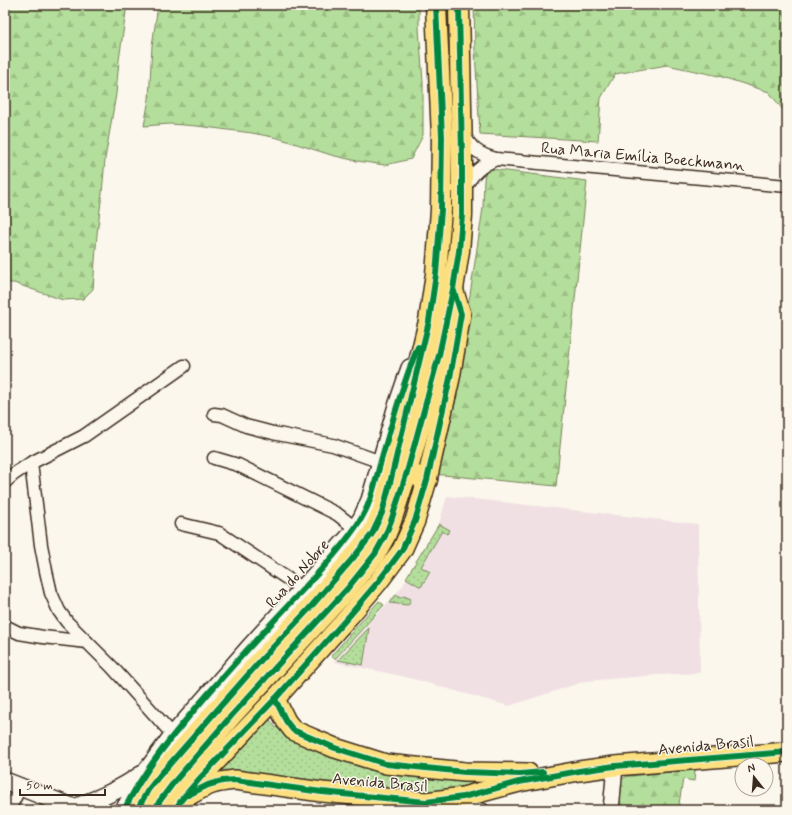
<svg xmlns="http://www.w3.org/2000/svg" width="792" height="815" viewBox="0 0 792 815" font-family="Mynerve,sans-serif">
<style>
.built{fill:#f0e0e3}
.grass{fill:url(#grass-dots);stroke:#78845c}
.forest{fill:url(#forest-firs);stroke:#78845c}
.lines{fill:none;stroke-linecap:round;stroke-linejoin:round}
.minor-casing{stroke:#3b2a1e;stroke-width:15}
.tertiary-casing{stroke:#3b2a1e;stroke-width:18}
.secondary-casing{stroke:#3b2a1e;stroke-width:20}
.primary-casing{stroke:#3b2a1e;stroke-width:22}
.trunk-casing{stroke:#3b2a1e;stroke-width:23}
.minor{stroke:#fbf7ec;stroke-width:12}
.tertiary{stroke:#fbf7ec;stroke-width:15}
.secondary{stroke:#fbf7ec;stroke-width:17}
.primary{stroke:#fce080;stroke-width:19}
.trunk{stroke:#fce080;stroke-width:20}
.cycleway-casing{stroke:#fbf7ec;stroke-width:8}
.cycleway{stroke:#00873e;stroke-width:6}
.labels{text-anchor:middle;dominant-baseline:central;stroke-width:3;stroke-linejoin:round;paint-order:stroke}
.street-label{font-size:16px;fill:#3b2a1e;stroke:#fbf7ec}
</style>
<defs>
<pattern id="grass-dots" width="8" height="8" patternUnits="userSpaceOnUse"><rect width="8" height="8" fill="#b4de9b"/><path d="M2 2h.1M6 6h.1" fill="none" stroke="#9cbf85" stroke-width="1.8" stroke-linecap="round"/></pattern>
<pattern id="forest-firs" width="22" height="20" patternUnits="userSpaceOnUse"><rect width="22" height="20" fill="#b4de9b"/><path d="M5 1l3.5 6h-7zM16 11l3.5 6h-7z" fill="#9cbf85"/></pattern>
</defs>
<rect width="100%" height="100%" fill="#fbf7ec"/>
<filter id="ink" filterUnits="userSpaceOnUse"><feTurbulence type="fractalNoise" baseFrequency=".025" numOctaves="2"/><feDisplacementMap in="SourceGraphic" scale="8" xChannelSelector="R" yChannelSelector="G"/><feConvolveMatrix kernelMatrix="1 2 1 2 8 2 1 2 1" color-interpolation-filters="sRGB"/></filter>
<g filter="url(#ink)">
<g class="built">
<polygon points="447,496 698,524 700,673 658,675 586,681 509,706 406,677 334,662 402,587 440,521"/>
<polygon points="128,788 116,810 89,810"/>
</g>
<g class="grass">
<polygon points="439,524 450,530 447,534 442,531 421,567 430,572 421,587 406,578"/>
<polygon points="396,595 400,598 404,596 411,599 408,605 389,603"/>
<polygon points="379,601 384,605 335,659 331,656"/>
<polygon points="369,628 363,665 338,660"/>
<polygon points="266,714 275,727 347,757 500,782 421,799 235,778 192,790"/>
</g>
<g class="forest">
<polygon points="5,5 127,5 119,60 116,94 105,159 102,193 97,234 93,289 83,299 63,300 14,283 5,283"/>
<polygon points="158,5 419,5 419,28 423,82 423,135 411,159 385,165 357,161 331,155 278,138 252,133 197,126 170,124 144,126 149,99 152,46"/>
<polygon points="474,5 787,5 787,115 769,92 719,76 667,65 615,74 601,98 598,141 480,134 475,51"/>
<polygon points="491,169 587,181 556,486 433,474 448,395 470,295 483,208 484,180 485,172"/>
<polygon points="695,770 694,781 683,779 678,810 613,810 615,794 622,779 628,776"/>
</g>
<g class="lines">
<g class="minor-casing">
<g id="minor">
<path d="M463 132C470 149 480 155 496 159L787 186"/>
<path d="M464 188C474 172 479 167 496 159"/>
<polyline points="214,414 222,415 246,426 273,433 333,445 381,462"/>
<polyline points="214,458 238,465 337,514 355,528"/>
<polyline points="5,482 14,474 31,463"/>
<polyline points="181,524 219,533 303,589"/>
<polyline points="5,626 19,633 43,637 87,642"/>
<polyline points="173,735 112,667 67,622 59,611 51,593 46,571 41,545 31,463 84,436 184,366"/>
<polyline points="445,805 483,810"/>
<polyline points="9,810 20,787"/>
</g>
</g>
<g class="tertiary-casing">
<polyline id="tertiary" points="611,810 615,766"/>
</g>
<g class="secondary-casing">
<g id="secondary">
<polyline points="5,781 74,808 76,810"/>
<path d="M74 808C98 799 120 790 141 775"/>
<polyline points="124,810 145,773 173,735 248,649 316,574 350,536 362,518 370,500 396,409 410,368"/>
</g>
</g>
<g class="primary-casing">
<g id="primary">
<polyline points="275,699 286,721 293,730 302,734 335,748 386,764 465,772 528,773"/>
<path d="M190 795C208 784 215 782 235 780L322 792 426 802 463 797 519 782 579 771 615 766 787 752"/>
<polyline points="175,810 182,799 201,777 275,699 350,615 378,582 402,550 415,521 427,480 450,378 461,314 453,289"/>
</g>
</g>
<g class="trunk-casing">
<g id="trunk">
<polyline points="396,468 427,480"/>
<polyline points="137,810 148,790 160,775 261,660 308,610 354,557 372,534 382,513 389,487 429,321 436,274 441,210 442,137 436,5"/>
<polyline points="155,810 159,802 174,782 232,715 347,589 375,554 385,536 391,521 407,472 439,355 453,289 459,251 462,215 462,158 459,5"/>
</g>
</g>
<use href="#minor" class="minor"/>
<use href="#tertiary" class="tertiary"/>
<use href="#secondary" class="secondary"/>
<use href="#primary" class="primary"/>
<use href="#trunk" class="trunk"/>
<g class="cycleway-casing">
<g id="cycleway">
<polyline points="275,699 286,721 293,730 302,734 335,748 386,764 465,772 520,774 543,772"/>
<polyline points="188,795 208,785 222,781 235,780 322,792 426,802 463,797 519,782 579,771 615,766 787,752"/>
<path d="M124 810C144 770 172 736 201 702 232 666 264 631 297 596 319 572 343 547 361 519 372 501 376 478 382 457 393 420 403 382 418 347"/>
<polyline points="137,810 148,790 160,775 261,660 308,610 354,557 372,534 382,513 389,487 429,321 436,274 441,210 442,137 436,5"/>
<polyline points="155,810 159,802 174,782 232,715 347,589 375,554 385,536 391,521 407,472 439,355 453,289 459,251 462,215 462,158 459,5"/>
<polyline points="175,810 182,799 201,777 275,699 350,615 378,582 402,550 415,521 427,480 450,378 461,314 454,291"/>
</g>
</g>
<use href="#cycleway" class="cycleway"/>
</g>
</g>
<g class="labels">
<g class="street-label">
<text transform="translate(643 157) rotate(5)">Rua Maria Emília Boeckmann</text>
<text transform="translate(298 574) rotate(-48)">Rua do Nobre</text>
<text transform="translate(706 746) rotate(-5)">Avenida Brasil</text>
<text transform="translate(380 783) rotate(5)">Avenida Brasil</text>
</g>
</g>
<rect width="792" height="815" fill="none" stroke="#fbf7ec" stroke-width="20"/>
<rect x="10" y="10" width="772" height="795" fill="none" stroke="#3b2a1e" stroke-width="1.5" filter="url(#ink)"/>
<g transform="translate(754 777) rotate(343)"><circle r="19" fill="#fbf7ec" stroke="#aea59a"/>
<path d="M0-3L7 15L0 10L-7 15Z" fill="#3b2a1e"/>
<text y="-6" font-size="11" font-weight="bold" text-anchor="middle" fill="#3b2a1e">N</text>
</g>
<path d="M20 789v6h85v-6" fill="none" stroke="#3b2a1e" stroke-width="2"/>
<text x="26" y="789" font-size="12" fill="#3b2a1e" stroke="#fbf7ec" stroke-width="3" paint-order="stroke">50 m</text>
</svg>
